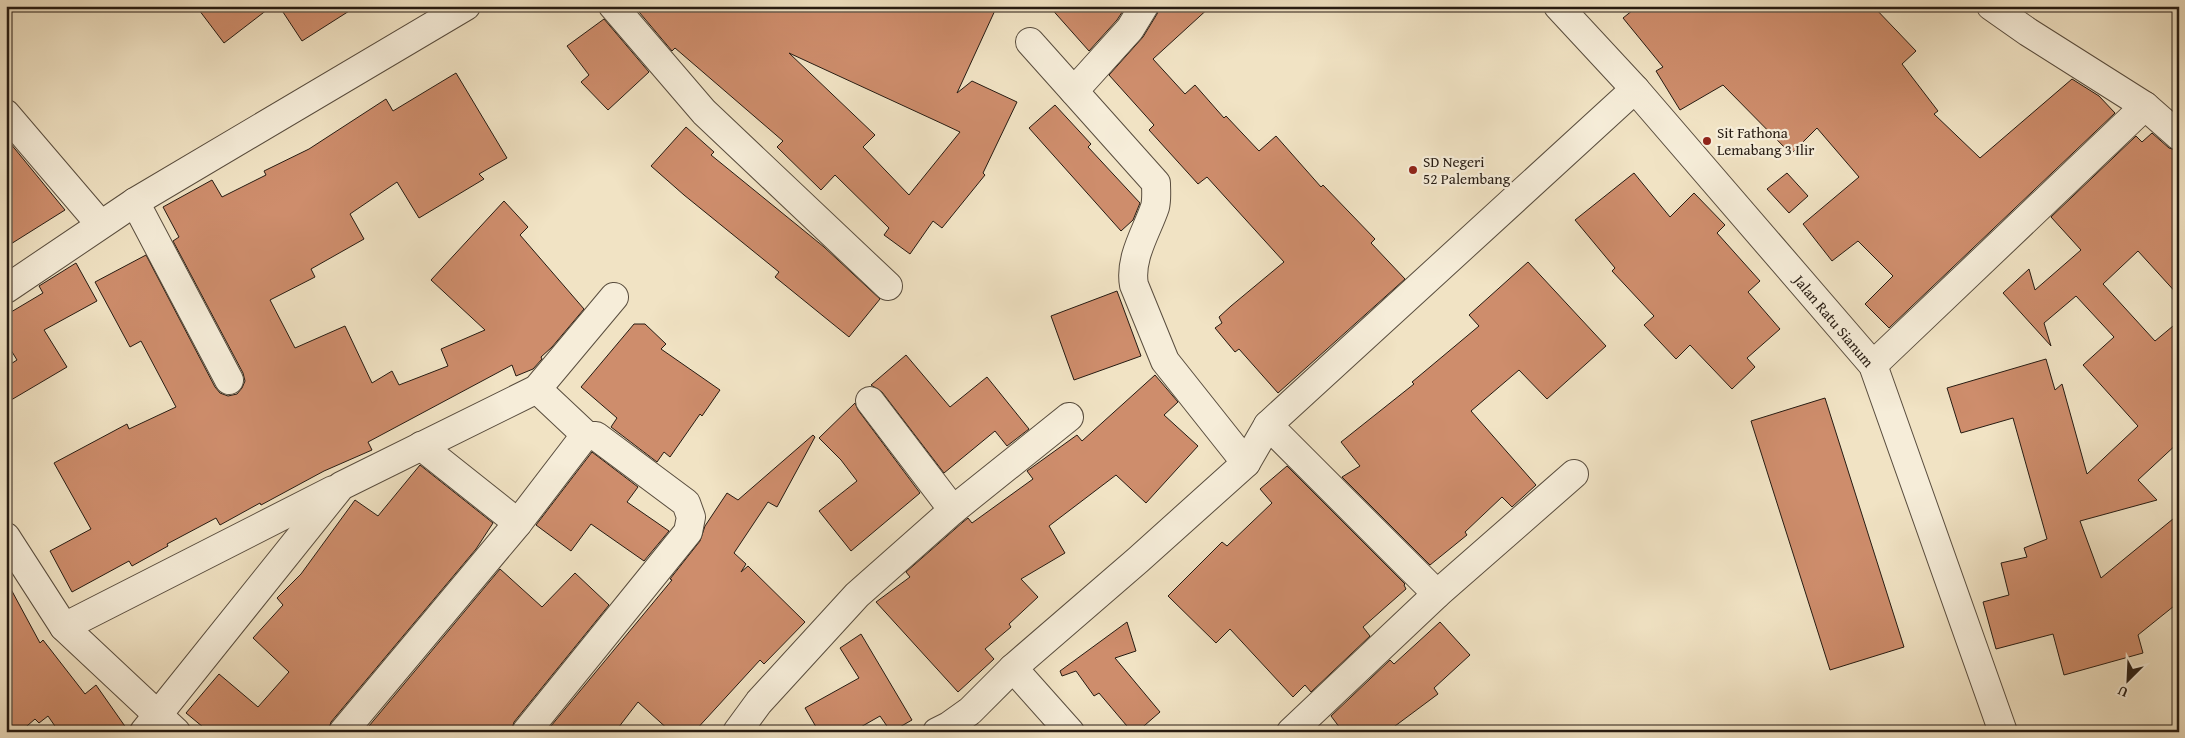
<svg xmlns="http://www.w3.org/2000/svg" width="2185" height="738" viewBox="0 0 2185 738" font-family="'Gentium Book Plus',serif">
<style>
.building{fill:#ce8d6c;stroke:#261b12;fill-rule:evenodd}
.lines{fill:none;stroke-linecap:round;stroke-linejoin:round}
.street-casing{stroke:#594d3e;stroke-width:30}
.street{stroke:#f6edd9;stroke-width:28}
.poi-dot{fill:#8f2418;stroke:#f6edd9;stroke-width:2}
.labels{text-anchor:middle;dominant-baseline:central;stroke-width:4.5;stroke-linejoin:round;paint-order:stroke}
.poi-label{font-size:15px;fill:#261b12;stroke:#f6edd9;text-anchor:start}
.street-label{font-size:15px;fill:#261b12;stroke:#f6edd9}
</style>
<rect width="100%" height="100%" fill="#f1e3c4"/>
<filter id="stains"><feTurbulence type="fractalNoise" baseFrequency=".004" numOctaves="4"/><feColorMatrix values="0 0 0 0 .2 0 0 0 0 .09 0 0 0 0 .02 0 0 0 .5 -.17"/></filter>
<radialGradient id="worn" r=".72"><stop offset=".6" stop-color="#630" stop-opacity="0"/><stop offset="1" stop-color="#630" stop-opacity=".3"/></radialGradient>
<g class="building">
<polygon points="196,6 272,6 224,43"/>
<polygon points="279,6 357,6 302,41"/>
<path d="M634 6H997L957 93 972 81 1017 102 983 173 985 175 942 228 933 221 910 254 884 235 889 228 835 175 821 190 777 147 783 141 675 48 672 51ZM789 53 943 124 960 132 909 195 863 147 875 135Z"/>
<polygon points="1049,6 1126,6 1117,20 1089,51"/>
<polygon points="1160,6 1211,6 1153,59 1185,94 1195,85 1224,118 1226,116 1259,151 1276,136 1321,187 1323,185 1375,239 1371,243 1405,279 1278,393 1239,349 1235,352 1215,328 1222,323 1219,317 1231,306 1284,262 1207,177 1198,184 1149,130 1154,125 1109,75 1143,37 1157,14"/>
<polygon points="1638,6 1873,6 1916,51 1902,64 1938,111 1934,114 1980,158 2072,79 2099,96 2115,113 1889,328 1865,304 1893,276 1858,241 1832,261 1803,224 1859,177 1817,128 1791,154 1723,85 1680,110 1656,71 1663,67 1623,18"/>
<polygon points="604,19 649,72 608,110 581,82 589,75 567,46"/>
<polygon points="456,73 507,158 479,174 484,179 419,218 397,182 350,214 364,239 311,269 315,277 270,300 295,348 345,326 372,383 392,371 399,385 448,366 441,349 485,330 431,280 504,201 528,227 520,235 584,309 552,347 541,357 542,359 533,369 516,376 512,365 368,442 372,450 324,471 261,505 260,503 220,525 216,518 167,544 168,546 132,566 129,561 72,592 50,551 91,529 54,463 127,424 129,429 176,407 141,341 130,347 95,282 146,255 215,387 220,393 228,396 237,394 242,388 245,381 243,373 173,241 179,237 163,207 212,180 222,197 266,175 264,171 309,149 386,99 393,111"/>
<polygon points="1055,105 1091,144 1088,147 1140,203 1133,220 1121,231 1029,128"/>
<polygon points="686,127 714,152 711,155 824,247 880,299 849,337 775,277 779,272 684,195 651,166"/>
<polygon points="2152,133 2169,148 2179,151 2179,296 2138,251 2103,284 2155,341 2179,321 2179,442 2138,480 2157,500 2080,521 2101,578 2179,514 2179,602 2138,635 2143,653 2064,675 2053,634 1996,649 1983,602 2009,595 2001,563 2027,557 2024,548 2047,539 2013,418 1961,433 1947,388 2046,359 2055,390 2062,384 2087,474 2138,426 2083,365 2114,337 2076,296 2044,323 2051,346 2003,293 2029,269 2035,290 2081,250 2051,217 2136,136 2142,142"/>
<polygon points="6,138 65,210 6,247"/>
<polygon points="1634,173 1670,217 1694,193 1725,225 1717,233 1760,281 1748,292 1780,329 1747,358 1755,367 1732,389 1690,345 1676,359 1644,325 1654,316 1612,271 1615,268 1575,220"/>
<polygon points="1787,173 1808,196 1789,213 1767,189"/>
<polygon points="1528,262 1606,346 1547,399 1519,370 1471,411 1536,485 1512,507 1502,497 1465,532 1467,535 1430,565 1342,477 1360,466 1341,442 1414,384 1412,382 1479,326 1469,315"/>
<polygon points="76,263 97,301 44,330 67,367 6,403 6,367 17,360 6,342 6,315 43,293 39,286"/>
<polygon points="1117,291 1141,356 1074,380 1051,316"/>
<polygon points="634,324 645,324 666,344 661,349 720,390 702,416 700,414 670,457 664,452 657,462 611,427 617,418 581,387"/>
<polygon points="906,355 950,407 987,377 1029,429 1007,446 995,431 944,473 882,392 871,385"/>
<polygon points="1155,375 1178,402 1164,415 1198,446 1146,503 1116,475 1049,526 1065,553 1021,579 1038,597 1009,624 1011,627 985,649 994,659 958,692 876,602 910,577 906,572 963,522 968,518 972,523 1033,479 1027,471 1077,435 1082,441"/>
<polygon points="1825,398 1904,647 1830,670 1751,421"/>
<polygon points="855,403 858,410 920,493 851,551 819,511 857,481 841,460 819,438"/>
<polygon points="813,435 815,437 777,507 768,502 734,553 746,564 741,572 748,566 805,622 764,664 760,660 694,732 671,732 638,702 615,732 546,732 672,580 670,579 700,541 705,526 727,493 738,500"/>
<polygon points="592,452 638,487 627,502 669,531 644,561 591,524 571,551 536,525"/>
<polygon points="420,465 493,523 476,549 331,722 328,732 209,732 186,713 219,674 258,707 289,672 253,638 283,605 277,598 301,574 355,500 378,516"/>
<polygon points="1287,466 1405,584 1404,585 1406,589 1363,627 1370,636 1311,692 1305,685 1293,697 1230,629 1216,643 1168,596 1222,542 1227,546 1272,503 1260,489"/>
<polygon points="500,569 542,607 575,573 609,605 514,722 511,732 364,732"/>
<polygon points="6,580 40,643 43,640 85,694 96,685 129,732 59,732 48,716 39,723 35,719 20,732 6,732"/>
<polygon points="1127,622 1136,651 1115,658 1160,712 1137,732 1132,732 1099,693 1094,696 1076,671 1062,676 1060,671"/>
<polygon points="1440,622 1470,655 1434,688 1438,694 1387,732 1343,732 1331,716 1390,660 1394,664"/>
<polygon points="861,634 912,720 891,732 880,716 852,732 819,732 805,708 859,678 840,648"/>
</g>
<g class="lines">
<g class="street-casing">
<g id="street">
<polyline points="613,6 704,112 888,286"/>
<polyline points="1558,6 1635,89 1873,365 2003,732"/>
<polyline points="1991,6 2028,32 2145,106 2179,136"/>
<path d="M1030 42 1156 183C1156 191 1157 199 1155 207 1147 231 1129 258 1134 285L1165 361 1246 463"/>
<polyline points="1074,91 1130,29 1144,6"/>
<polyline points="6,114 100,224"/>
<polyline points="135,202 229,380"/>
<polyline points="6,289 135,202 466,6"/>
<polyline points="1873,365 2145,106"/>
<polyline points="537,389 587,436"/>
<polyline points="870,401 953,510"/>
<polyline points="1268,425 1437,594"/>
<polyline points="421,446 518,523"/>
<polyline points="6,537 64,627 176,732"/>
<polyline points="64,627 333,490"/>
<polyline points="1013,668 1070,732"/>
<polyline points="144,732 341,486 537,389 614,297"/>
<polyline points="343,732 518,523 583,438 587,436 596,436 686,503 691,517 688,532 526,732"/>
<polyline points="737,732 759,702 857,595 953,510 1069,417"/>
<polyline points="937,732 949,726 970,711 1013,668 1138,560 1246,463 1268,425 1635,89"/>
<polyline points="1291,732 1437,594 1574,474"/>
</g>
</g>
<use href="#street" class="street"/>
</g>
<g class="poi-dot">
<circle cx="1707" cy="141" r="5"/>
<circle cx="1413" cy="170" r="5"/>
</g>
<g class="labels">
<g class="poi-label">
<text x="1717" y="132">Sit Fathona<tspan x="1717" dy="17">Lemabang 3 Ilir</tspan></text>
<text x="1423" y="161">SD Negeri<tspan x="1423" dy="17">52 Palembang</tspan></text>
</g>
<g class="street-label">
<text transform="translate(1834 321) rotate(50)">Jalan Ratu Sianum</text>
</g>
</g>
<rect width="2185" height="738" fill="none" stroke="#f1e3c4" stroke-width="25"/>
<rect x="8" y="8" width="2170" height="723" fill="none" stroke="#261b12" stroke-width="2.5"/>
<rect x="12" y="12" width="2160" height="713" fill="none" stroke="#261b12"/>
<g transform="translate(2128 680) rotate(204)" stroke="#f6edd9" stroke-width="4" paint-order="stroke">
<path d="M0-4L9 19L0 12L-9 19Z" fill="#261b12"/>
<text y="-8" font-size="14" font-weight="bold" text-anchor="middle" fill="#261b12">U</text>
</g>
<rect width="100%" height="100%" filter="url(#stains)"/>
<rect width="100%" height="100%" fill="url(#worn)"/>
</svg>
